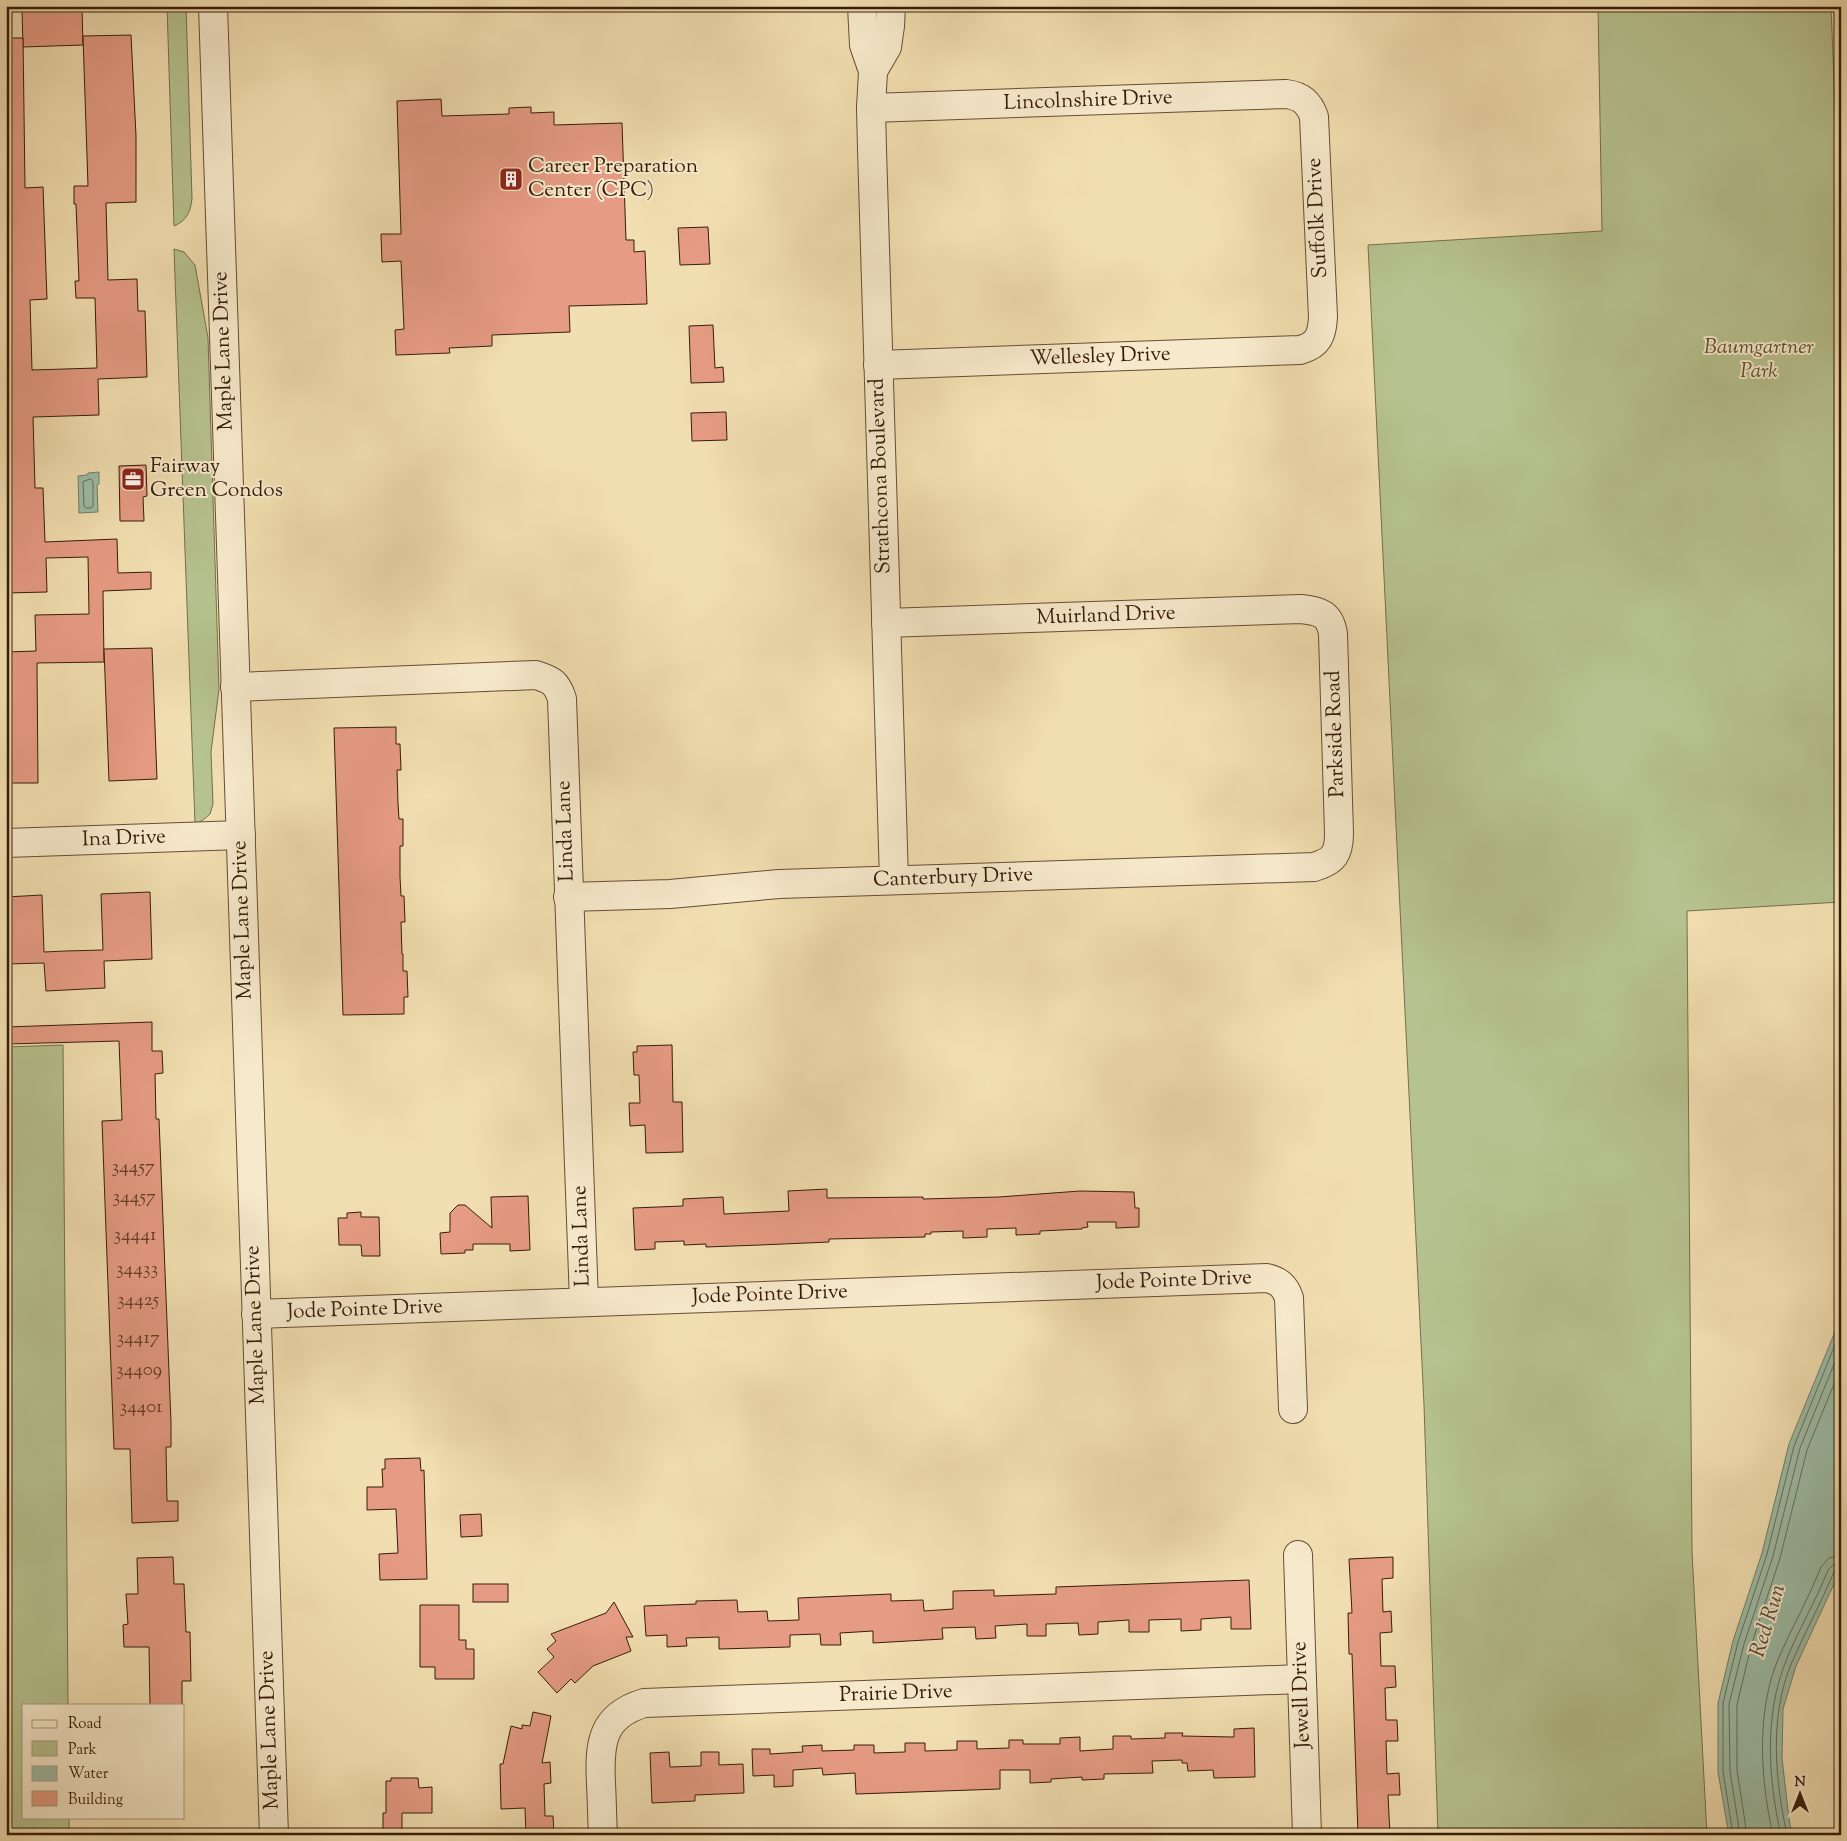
<svg xmlns="http://www.w3.org/2000/svg" width="1847" height="1841" viewBox="0 0 1847 1841" font-family="'Sorts Mill Goudy',serif">
<style>
.green{fill:#b6c28f;stroke:#766f4d}
.water{fill:#9cbda7;stroke:#747d69}
.lines{fill:none;stroke-linecap:round;stroke-linejoin:round}
.shore{stroke:#6a6c59;stroke-width:1}
.building{fill:#e69c84;stroke:#371c0b}
.minor-casing{stroke:#664d34;stroke-width:30}
.minor{stroke:#f7eacc;stroke-width:28}
.labels{text-anchor:middle;dominant-baseline:central;stroke-width:4;stroke-linejoin:round;paint-order:stroke}
.number-label{font-size:19px;fill:#633c29}
.street-label{font-size:21px;fill:#371c0b;stroke:#f7eacc}
.poi-label{font-size:21px;fill:#371c0b;stroke:#f7eacc;text-anchor:start}
.park-label{font-size:21px;font-style:italic;fill:#5d4e33;stroke:#f7eacc}
.water-label{font-size:22px;font-style:italic;fill:#554c3a;stroke:#f7eacc}
</style>
<rect width="100%" height="100%" fill="#f2dfb1"/>
<filter id="stains"><feTurbulence type="fractalNoise" baseFrequency=".004" numOctaves="4"/><feColorMatrix values="0 0 0 0 .2 0 0 0 0 .09 0 0 0 0 .02 0 0 0 .5 -.17"/></filter>
<radialGradient id="worn" r=".72"><stop offset=".6" stop-color="#630" stop-opacity="0"/><stop offset="1" stop-color="#630" stop-opacity=".3"/></radialGradient>
<g class="green">
<path d="M167 6H186L192 199C190 213 187 220 174 226Z"/>
<polygon points="1598,6 1831,6 1839,208 1841,209 1841,902 1687,911 1692,1552 1707,1835 1438,1835 1424,1405 1368,245 1602,231"/>
<polygon points="174,249 184,252 195,265 208,338 219,689 211,752 213,804 210,814 203,820 195,824"/>
<polygon points="63,1045 68,1705 24,1705 24,1817 69,1817 69,1835 6,1835 6,1047"/>
</g>
<g class="water">
<polygon points="99,472 99,484 97,485 98,512 79,513 78,476 87,475 88,473"/>
<polygon points="1841,1317 1841,1569 1796,1666 1783,1709 1782,1758 1789,1819 1792,1835 1729,1835 1718,1772 1718,1703 1733,1641 1762,1553 1789,1444"/>
</g>
<g class="lines">
<g class="shore">
<polygon points="91,479 93,482 93,506 91,508 86,508 84,506 83,482"/>
<polyline points="1733,1835 1723,1771 1723,1703 1738,1642 1767,1554 1794,1446 1841,1330"/>
<polyline points="1740,1835 1730,1771 1729,1704 1744,1644 1773,1556 1800,1448 1841,1347"/>
<polyline points="1747,1835 1737,1770 1737,1705 1751,1646 1780,1558 1807,1450 1841,1367"/>
<path d="M1773 1835C1760 1779 1756 1710 1779 1657 1792 1627 1809 1598 1821 1567L1829 1558 1841 1555"/>
<path d="M1781 1835C1768 1779 1764 1715 1786 1661 1798 1630 1816 1601 1828 1570L1833 1565 1841 1563"/>
<path d="M1787 1835C1775 1780 1769 1715 1792 1662 1805 1632 1821 1603 1834 1572L1841 1569"/>
</g>
</g>
<g class="building">
<polygon points="82,8 83,45 23,47 22,10"/>
<polygon points="131,35 136,136 136,202 106,203 108,280 137,279 138,311 145,311 147,377 98,379 99,415 33,417 35,488 43,488 45,542 117,539 118,573 151,572 151,589 103,591 104,662 37,663 38,783 6,783 6,652 36,651 35,615 89,614 88,557 46,558 47,592 6,593 6,38 23,38 25,188 43,187 47,299 30,300 32,370 97,368 95,298 76,298 75,281 79,281 76,204 74,204 74,186 88,186 83,36"/>
<polygon points="441,99 442,116 509,114 509,108 531,107 531,113 554,112 554,125 622,123 626,240 634,240 634,252 645,251 647,304 569,306 570,332 492,335 492,346 449,348 450,353 396,355 395,330 404,329 401,261 382,262 381,234 401,234 397,101"/>
<polygon points="708,227 710,264 680,265 678,228"/>
<polygon points="713,325 715,368 723,367 724,382 691,383 689,326"/>
<polygon points="726,412 727,440 692,441 691,413"/>
<polygon points="146,465 147,496 143,497 144,521 120,521 119,466"/>
<polygon points="152,648 157,779 109,781 104,649"/>
<polygon points="396,727 396,744 400,744 401,770 397,770 398,803 399,819 403,819 403,846 400,846 400,877 401,896 404,896 405,922 401,922 402,954 403,954 403,971 407,971 408,997 404,997 404,1014 343,1015 334,728"/>
<polygon points="150,892 152,959 104,961 105,988 46,991 44,963 6,964 6,897 42,895 44,952 65,951 103,950 101,894"/>
<polygon points="152,1022 152,1051 162,1051 163,1073 155,1074 156,1119 159,1119 171,1423 171,1447 166,1447 167,1501 178,1501 178,1521 132,1523 130,1449 114,1449 102,1121 122,1120 119,1041 6,1044 6,1027"/>
<polygon points="672,1045 673,1102 682,1102 683,1152 646,1153 645,1125 630,1126 629,1103 640,1103 639,1075 634,1075 633,1052 637,1052 637,1046"/>
<polygon points="827,1189 827,1198 923,1197 923,1199 999,1197 1080,1191 1134,1192 1135,1208 1139,1208 1139,1227 1116,1228 1116,1222 1087,1222 1088,1227 1082,1228 1082,1229 1040,1231 1040,1234 1016,1235 1016,1228 987,1229 987,1237 963,1238 963,1231 931,1232 931,1234 925,1234 925,1237 829,1239 829,1242 760,1245 706,1247 706,1244 684,1245 684,1241 655,1242 655,1249 635,1250 633,1208 683,1206 683,1199 723,1197 724,1214 789,1211 788,1191"/>
<polygon points="528,1196 530,1250 510,1251 510,1244 473,1244 473,1250 465,1250 465,1253 441,1254 440,1233 450,1232 450,1213 458,1205 465,1205 492,1228 491,1197"/>
<polygon points="361,1212 361,1217 379,1217 380,1256 362,1256 361,1245 339,1245 338,1218 347,1218 347,1213"/>
<polygon points="420,1458 421,1471 424,1470 427,1579 380,1580 379,1554 398,1553 396,1509 367,1510 367,1487 383,1487 382,1469 385,1469 385,1459"/>
<polygon points="481,1514 482,1536 461,1537 460,1515"/>
<polygon points="173,1557 174,1584 184,1584 186,1632 190,1632 191,1681 182,1681 182,1705 150,1705 149,1647 124,1647 123,1625 128,1624 126,1594 138,1594 137,1558"/>
<polygon points="1393,1557 1393,1578 1382,1579 1383,1612 1391,1611 1392,1632 1380,1633 1381,1666 1395,1666 1396,1687 1385,1688 1386,1720 1397,1720 1398,1741 1386,1741 1387,1774 1399,1773 1400,1795 1388,1795 1390,1835 1358,1835 1352,1654 1349,1654 1348,1613 1352,1613 1349,1559"/>
<polygon points="1249,1580 1251,1629 1231,1629 1231,1617 1201,1619 1201,1630 1181,1631 1181,1619 1149,1620 1149,1632 1129,1632 1129,1620 1098,1622 1098,1634 1079,1635 1078,1623 1046,1624 1046,1636 1027,1636 1027,1624 995,1626 996,1638 976,1639 975,1627 942,1628 943,1639 873,1643 873,1631 840,1633 841,1645 821,1645 820,1634 790,1635 790,1647 719,1649 719,1637 686,1638 687,1646 667,1647 667,1635 646,1636 644,1606 696,1604 696,1601 737,1600 738,1612 767,1611 768,1621 799,1620 798,1598 891,1594 891,1601 923,1600 924,1611 953,1609 953,1591 994,1590 994,1596 1056,1594 1056,1587"/>
<rect x="473" y="1584" width="35" height="18"/>
<polygon points="614,1602 633,1637 626,1637 631,1651 593,1666 575,1683 571,1679 557,1693 538,1672 554,1657 547,1649 556,1641 551,1634 606,1613"/>
<polygon points="420,1605 459,1605 459,1640 466,1640 466,1649 474,1649 474,1679 435,1679 435,1667 420,1667"/>
<polygon points="533,1712 551,1716 542,1763 550,1762 551,1783 544,1784 545,1816 553,1816 554,1835 526,1835 525,1808 501,1809 500,1764 503,1764 511,1726 522,1729 522,1725 530,1726"/>
<polygon points="1254,1728 1255,1777 1214,1778 1213,1770 1188,1771 1187,1763 1182,1763 1182,1760 1152,1761 1153,1773 1104,1774 1104,1779 1082,1780 1082,1777 1051,1779 1051,1782 1030,1783 1030,1770 1000,1770 1000,1789 856,1794 855,1773 823,1775 822,1768 793,1770 793,1786 774,1787 774,1775 753,1776 752,1749 770,1749 770,1754 803,1752 802,1746 822,1745 822,1751 854,1750 854,1745 874,1745 874,1753 905,1752 905,1743 925,1743 925,1751 957,1750 957,1741 977,1741 977,1749 1009,1748 1009,1740 1023,1740 1023,1744 1060,1744 1060,1738 1080,1737 1080,1751 1113,1749 1113,1736 1131,1736 1131,1739 1165,1738 1165,1733 1183,1733 1182,1736 1234,1737 1234,1729"/>
<polygon points="669,1752 670,1767 701,1766 701,1752 719,1752 719,1765 743,1764 744,1793 695,1795 695,1801 652,1803 650,1753"/>
<polygon points="391,1778 418,1778 419,1788 432,1787 432,1813 402,1813 402,1832 383,1832 383,1813 386,1813 386,1781 391,1781"/>
</g>
<g class="lines">
<g class="minor-casing">
<g id="minor">
<polyline points="213,6 274,1835"/>
<polyline points="862,6 864,45 873,71 871,108 872,149 894,880"/>
<polyline points="873,71 887,47 890,26 891,6"/>
<path d="M871 108 1286 94C1301 96 1309 102 1314 117L1323 317C1322 336 1318 345 1300 350L878 365"/>
<path d="M235 687 536 675C552 680 557 683 562 699L584 1302"/>
<polyline points="6,843 241,835"/>
<path d="M568 897 670 894 779 884 1314 867C1334 861 1339 854 1339 833L1333 634C1330 614 1320 611 1301 609L886 623"/>
<path d="M256 1314 1267 1278C1279 1281 1285 1286 1289 1298L1293 1409"/>
<polyline points="1298,1555 1307,1835"/>
<path d="M603 1835C602 1818 602 1801 601 1784 599 1744 601 1716 644 1703L1302 1679"/>
</g>
</g>
<use href="#minor" class="minor"/>
</g>
<defs>
<g id="building-square" transform="scale(1.25)"><rect x="-9" y="-9" width="18" height="18" rx="4" fill="#8f2418" stroke="#f7eacc"/><path d="M-4-6H4V6H1V3H-1V6H-4ZM-2.5-4.3h1.7v1.8h-1.7ZM.8-4.3h1.7v1.8H.8ZM-2.5-1h1.7V.8h-1.7ZM.8-1h1.7V.8H.8Z" fill="#fff"/></g>
<g id="office-square" transform="scale(1.25)"><rect x="-9" y="-9" width="18" height="18" rx="4" fill="#8f2418" stroke="#f7eacc"/><path d="M-6-3h4V-5.5h4V-3h4V5H-6ZM-1-4.5V-3h2v-1.5ZM-6 0V1H6V0Z" fill="#fff"/></g>
</defs>
<g fill-rule="evenodd">
<use href="#building-square" x="511" y="179"/>
<use href="#office-square" x="133" y="479"/>
</g>
<g class="labels">
<g class="number-label">
<text x="133" y="1167">34457</text>
<text x="134" y="1197">34457</text>
<text x="135" y="1235">34441</text>
<text x="137" y="1269">34433</text>
<text x="138" y="1300">34425</text>
<text x="138" y="1338">34417</text>
<text x="139" y="1370">34409</text>
<text x="141" y="1407">34401</text>
</g>
<g class="street-label">
<text transform="translate(1088 101) rotate(-2)">Lincolnshire Drive</text>
<text transform="translate(1318 218) rotate(-93)">Suffolk Drive</text>
<text transform="translate(224 351) rotate(-92)">Maple Lane Drive</text>
<text transform="translate(1100 357) rotate(-2)">Wellesley Drive</text>
<text transform="translate(881 476) rotate(-92)">Strathcona Boulevard</text>
<text transform="translate(1106 616) rotate(-2)">Muirland Drive</text>
<text transform="translate(1336 734) rotate(-92)">Parkside Road</text>
<text transform="translate(566 831) rotate(-92)">Linda Lane</text>
<text transform="translate(124 839) rotate(-2)">Ina Drive</text>
<text transform="translate(953 878) rotate(-2)">Canterbury Drive</text>
<text transform="translate(243 920) rotate(-92)">Maple Lane Drive</text>
<text transform="translate(582 1236) rotate(-92)">Linda Lane</text>
<text transform="translate(1174 1281) rotate(-2)">Jode Pointe Drive</text>
<text transform="translate(770 1295) rotate(-2)">Jode Pointe Drive</text>
<text transform="translate(365 1310) rotate(-2)">Jode Pointe Drive</text>
<text transform="translate(256 1325) rotate(-92)">Maple Lane Drive</text>
<text transform="translate(896 1694) rotate(-2)">Prairie Drive</text>
<text transform="translate(1302 1695) rotate(-92)">Jewell Drive</text>
<text transform="translate(270 1730) rotate(-92)">Maple Lane Drive</text>
</g>
<g class="poi-label">
<text x="528" y="167">Career Preparation<tspan x="528" dy="24">Center (CPC)</tspan></text>
<text x="150" y="467">Fairway<tspan x="150" dy="24">Green Condos</tspan></text>
</g>
<g class="park-label">
<text x="1759" y="348">Baumgartner<tspan x="1759" dy="24">Park</tspan></text>
</g>
<g class="water-label">
<text transform="translate(1769 1621) rotate(-73)">Red Run</text>
</g>
</g>
<rect width="1847" height="1841" fill="none" stroke="#f2dfb1" stroke-width="25"/>
<rect x="8" y="8" width="1832" height="1826" fill="none" stroke="#371c0b" stroke-width="2.5"/>
<rect x="12" y="12" width="1822" height="1816" fill="none" stroke="#371c0b"/>
<rect x="22" y="1704" width="162" height="115" fill="#f7eacc" stroke="#aa987f"/>
<rect x="32" y="1720" width="25" height="8" fill="#f7eacc" stroke="#aa987f"/>
<text x="68" y="1728" font-size="15" fill="#371c0b">Road</text>
<rect x="32" y="1741" width="25" height="15" fill="#b6c28f" stroke="#aa987f"/>
<text x="68" y="1754" font-size="15" fill="#371c0b">Park</text>
<rect x="32" y="1766" width="25" height="15" fill="#9cbda7" stroke="#aa987f"/>
<text x="68" y="1778" font-size="15" fill="#371c0b">Water</text>
<rect x="32" y="1791" width="25" height="15" fill="#e69c84" stroke="#aa987f"/>
<text x="68" y="1804" font-size="15" fill="#371c0b">Building</text>
<g transform="translate(1800 1794)" stroke="#f7eacc" stroke-width="4" paint-order="stroke">
<path d="M0-4L9 19L0 12L-9 19Z" fill="#371c0b"/>
<text y="-8" font-size="14" font-weight="bold" text-anchor="middle" fill="#371c0b">N</text>
</g>
<rect width="100%" height="100%" filter="url(#stains)"/>
<rect width="100%" height="100%" fill="url(#worn)"/>
</svg>
